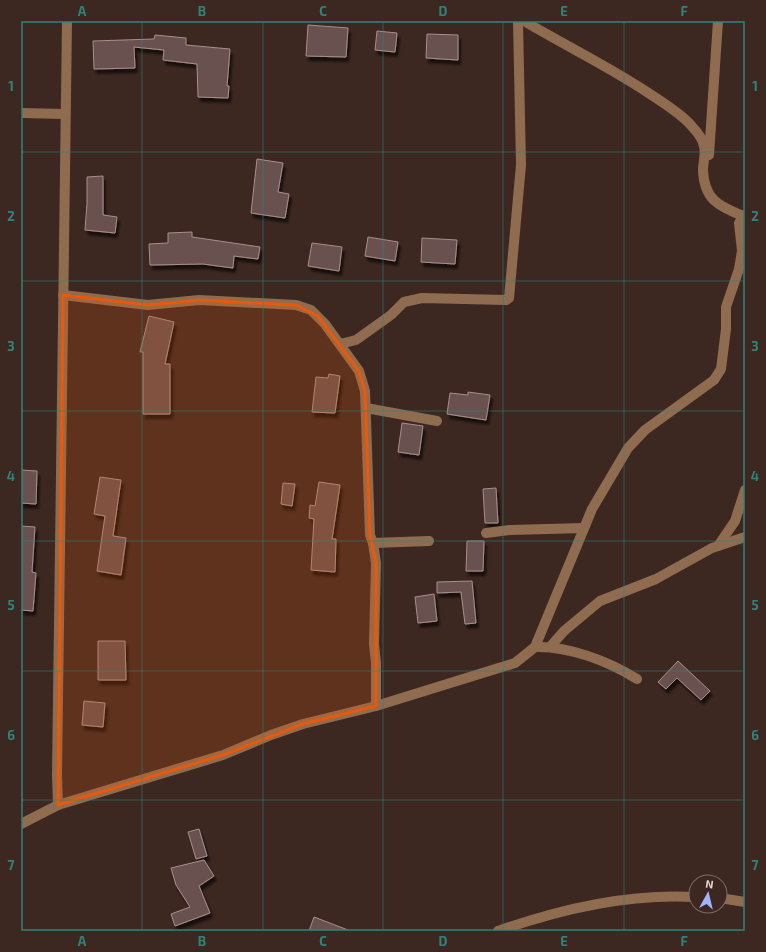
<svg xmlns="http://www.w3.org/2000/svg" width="766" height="952" viewBox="0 0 766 952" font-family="'Exo 2',sans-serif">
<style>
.building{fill:#69514f;stroke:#a98e8c;filter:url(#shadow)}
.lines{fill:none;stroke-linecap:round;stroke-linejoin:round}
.minor{stroke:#8f6c50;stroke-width:10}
.marked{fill:#e8590c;fill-opacity:0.2;stroke:#e8590c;stroke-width:3;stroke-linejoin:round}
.grid{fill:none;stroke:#2e847d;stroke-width:1;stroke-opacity:0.55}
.neatline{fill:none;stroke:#2e847d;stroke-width:1.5}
.grid-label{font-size:13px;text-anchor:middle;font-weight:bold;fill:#2e847d}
</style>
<defs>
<filter id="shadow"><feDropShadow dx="2.5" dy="4.5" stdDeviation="1" flood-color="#0009"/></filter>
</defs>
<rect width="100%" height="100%" fill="#3c2821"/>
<g class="building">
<polygon points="308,25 348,28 346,57 306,56"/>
<polygon points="377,31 397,33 395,52 375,50"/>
<polygon points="427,34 458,35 458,60 426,58"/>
<polygon points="155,35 186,38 186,45 230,49 227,86 229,86 228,98 198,97 197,64 163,60 164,50 134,47 135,68 94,69 93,41 154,39"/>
<polygon points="257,159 283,163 278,192 289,194 285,218 251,213"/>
<polygon points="103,176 103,215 117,217 115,233 85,230 87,204 87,177"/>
<polygon points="192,232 192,237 260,247 258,259 234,256 233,268 203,264 150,265 149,244 168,243 168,233"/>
<polygon points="368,237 398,242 395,261 365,256"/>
<polygon points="422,238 457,240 455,264 421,262"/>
<polygon points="312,243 342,247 339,271 308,266"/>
<polygon points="149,316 174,322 165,364 170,364 170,414 143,414 143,352 140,352"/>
<polygon points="329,374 340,376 335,413 312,412 316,377 328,378"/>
<polygon points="468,392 490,395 486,420 447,414 450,393 468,395"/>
<polygon points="402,423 423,426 419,455 398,452"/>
<polygon points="21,470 37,471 36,504 21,503"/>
<polygon points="100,477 121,480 113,536 126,538 121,575 97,571 105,516 94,514"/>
<polygon points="319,482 340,485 332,539 336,539 335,572 311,570 314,519 309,518 310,505 315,506"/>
<polygon points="283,483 295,484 292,506 281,504"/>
<polygon points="496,488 498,523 485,523 483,489"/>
<polygon points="21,526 35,527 32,572 36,573 33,611 21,610"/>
<polygon points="467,541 484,541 483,571 466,571"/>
<polygon points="472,581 476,623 465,624 461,592 437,593 437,582"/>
<polygon points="434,594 437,621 418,623 415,597"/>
<polygon points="98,641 125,641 126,680 98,680"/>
<polygon points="678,661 710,691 701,700 677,678 666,689 658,682"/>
<polygon points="84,701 105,703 103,727 82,725"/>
<polygon points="199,829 207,856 196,859 188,832"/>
<polygon points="204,860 214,876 199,886 210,913 175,926 171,914 190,907 176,885 171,868"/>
<polygon points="314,917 348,930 348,931 309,931"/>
</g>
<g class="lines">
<g class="minor">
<path d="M524 21C566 46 610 67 650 94 664 103 678 112 689 123 694 129 701 135 703 143 707 152 703 161 703 170 704 199 718 206 743 216"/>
<polyline points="21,113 65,114"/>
<polyline points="709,155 718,21"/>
<polyline points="63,295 148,305 199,300 296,305 311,310 325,324 359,371 365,391 370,535 373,543 376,563 374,644 376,663 376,706"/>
<polyline points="340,344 356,340 391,315 404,302 422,298 506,300 509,298 521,165 518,21"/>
<polyline points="366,408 437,421"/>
<polyline points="486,533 510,530 584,528"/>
<polyline points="373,543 429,541"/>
<polyline points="718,546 735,521 745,490"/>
<path d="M535 647C569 646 608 661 637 679"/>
<polyline points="550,647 564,631 600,601 656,579 712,548 745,537"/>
<polyline points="58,805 57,775 67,21"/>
<polyline points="21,824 58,805 223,755 271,735 303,724 376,706 515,663 535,647 592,509 628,448 645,430 714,380 721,369 726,329 726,307 739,269 742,251 739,223 745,215"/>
<polyline points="720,898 745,902"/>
<path d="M498 931C560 909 629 893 696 897"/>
</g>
</g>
<path class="marked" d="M63 295 148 305 199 300 296 305 318 316 359 371 365 391 370 535 376 563V706L303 724 223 755 58 805Z"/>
<path class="grid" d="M142 21V931M263 21V931M383 21V931M503 21V931M624 21V931M21 152H745M21 281H745M21 411H745M21 541H745M21 671H745M21 800H745"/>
<rect width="766" height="952" fill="none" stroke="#3c2821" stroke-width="44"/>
<g transform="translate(708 894) rotate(8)"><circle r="19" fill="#3c2821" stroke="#7e6d67"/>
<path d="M0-3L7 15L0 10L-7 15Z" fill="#a0b3fd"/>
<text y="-6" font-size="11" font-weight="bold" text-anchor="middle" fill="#e1d4cf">N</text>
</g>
<rect x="22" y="22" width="722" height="908" class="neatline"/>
<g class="grid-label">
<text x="82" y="16">A</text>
<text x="202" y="16">B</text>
<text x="323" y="16">C</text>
<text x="443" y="16">D</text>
<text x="564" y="16">E</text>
<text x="684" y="16">F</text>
<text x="11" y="91">1</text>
<text x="755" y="91">1</text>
<text x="11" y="221">2</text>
<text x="755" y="221">2</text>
<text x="11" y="351">3</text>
<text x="755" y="351">3</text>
<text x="11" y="481">4</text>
<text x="755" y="481">4</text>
<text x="11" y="610">5</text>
<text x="755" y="610">5</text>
<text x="11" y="740">6</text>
<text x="755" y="740">6</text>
<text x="11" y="870">7</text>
<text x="755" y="870">7</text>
<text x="82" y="946">A</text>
<text x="202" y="946">B</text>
<text x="323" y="946">C</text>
<text x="443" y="946">D</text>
<text x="564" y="946">E</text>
<text x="684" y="946">F</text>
</g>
</svg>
